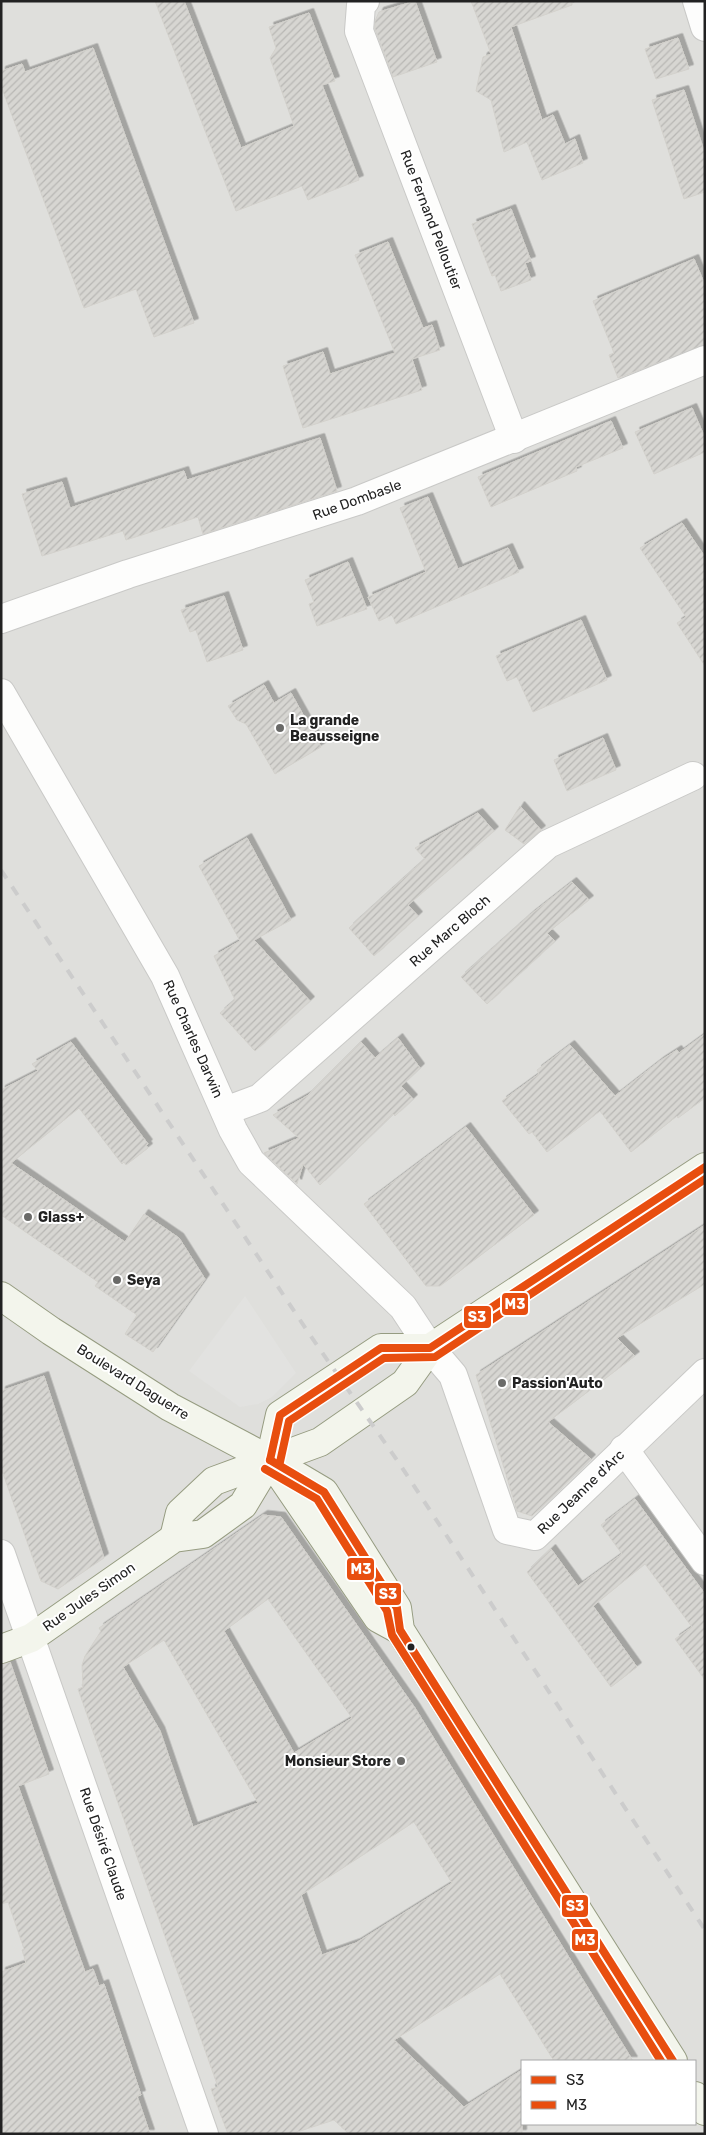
<svg xmlns="http://www.w3.org/2000/svg" width="706" height="2135" viewBox="0 0 706 2135" font-family="Rubik,sans-serif">
<style>
.residential{fill:#dfdfdc;fill-rule:evenodd}
.parking{fill:#e2e2e0}
.building{fill:url(#building-hatch);stroke:#d3d1cc;fill-rule:evenodd;filter:url(#shadow)}
.lines{fill:none;stroke-linecap:round;stroke-linejoin:round}
.street-casing{stroke:#c9c9c7;stroke-width:30}
.secondary-casing{stroke:#969c81;stroke-width:30}
.street{stroke:#fdfdfc;stroke-width:28}
.secondary{stroke:#f3f5ec;stroke-width:28}
.rail{stroke:#ccc;stroke-width:4;stroke-dasharray:10 10;stroke-linecap:butt}
.bus-1-casing{stroke:#fff;stroke-width:11}
.bus-2-casing{stroke:#fff;stroke-width:11}
.bus-1{stroke:#e84e0f;stroke-width:8}
.bus-2{stroke:#e84e0f;stroke-width:8}
.poi-dot{fill:#6a6a68;stroke:#fff;stroke-width:2}
.bus-dot{fill:#222;stroke:#fff;stroke-width:2}
.labels{text-anchor:middle;dominant-baseline:central;stroke-width:4;stroke-linejoin:round;paint-order:stroke}
.street-label{font-size:14px;fill:#222;stroke:#fff}
.poi-label{font-size:14px;font-weight:bold;fill:#222;stroke:#fff;text-anchor:start}
.line-badge{stroke:#fff;stroke-width:2}
.badge-label{font-size:14px;text-anchor:middle;font-weight:bold;fill:#fff}
</style>
<defs>
<pattern id="building-hatch" width="6" height="6" patternUnits="userSpaceOnUse" patternTransform="scale(1.25)"><rect width="6" height="6" fill="#d7d6d2"/><path d="M-1 1l2-2M0 6l6-6M5 7l2-2" fill="none" stroke="#b8b7b4"/></pattern>
<filter id="shadow"><feDropShadow dx="4.5" dy="-4.5" stdDeviation="0" flood-color="#0004"/></filter>
</defs>
<rect width="100%" height="100%" fill="#f0f0eb"/>
<path class="residential" d="M1 1H705V2134H1ZM522 2061H695V2124H522Z"/>
<polygon class="parking" points="245,1296 296,1373 272,1397 258,1404 240,1407 189,1371"/>
<g class="building">
<polygon points="155,1 184,1 241,148 294,126 270,58 276,48 269,27 309,13 335,81 322,85 359,180 308,200 302,186 236,211"/>
<polygon points="415,1 437,62 393,77 375,29 375,21 379,12"/>
<polygon points="471,1 572,1 572,5 511,27 542,120 553,115 565,144 575,139 583,163 542,180 527,142 504,152 491,100 476,91 483,57 491,54"/>
<polygon points="678,38 689,69 656,79 645,49"/>
<polygon points="93,48 194,323 154,337 136,289 84,308 1,86 1,71 22,64 25,72"/>
<polygon points="684,90 705,154 705,192 684,199 652,100"/>
<polygon points="511,209 531,261 525,263 531,280 501,291 495,275 492,276 472,224"/>
<polygon points="388,242 423,328 432,325 440,350 412,359 422,390 303,428 283,366 323,352 330,374 395,353 355,255"/>
<polygon points="694,259 705,285 705,345 618,378 609,355 614,353 593,301"/>
<polygon points="692,408 705,438 705,452 654,474 635,432"/>
<polygon points="611,421 623,448 576,467 577,471 491,507 478,477"/>
<polygon points="320,438 337,491 203,534 198,517 126,540 123,531 42,556 22,494 62,482 70,508 184,471 187,480"/>
<polygon points="428,497 458,569 508,548 519,572 396,624 392,615 379,621 368,597 426,572 400,508"/>
<polygon points="682,523 705,557 705,666 677,623 686,617 640,548"/>
<polygon points="348,562 367,609 317,626 309,604 314,602 305,580"/>
<polygon points="224,596 243,650 207,662 196,630 190,632 181,610"/>
<polygon points="581,620 607,680 533,712 517,677 507,681 496,656"/>
<polygon points="264,685 274,703 291,693 321,747 275,774 246,724 237,720 228,706"/>
<polygon points="603,738 616,770 567,791 554,760"/>
<polygon points="520,806 541,830 524,844 505,830"/>
<polygon points="478,813 494,831 408,905 418,916 374,956 349,928 425,859 415,848"/>
<polygon points="247,838 291,920 254,940 310,1001 255,1051 220,1013 235,1000 214,956 240,941 199,866"/>
<polygon points="572,882 589,900 547,933 555,941 487,1004 461,977 530,915"/>
<polygon points="705,1034 705,1098 678,1118 677,1116 631,1152 600,1111 547,1152 532,1132 529,1134 502,1101 539,1074 537,1070 570,1045 615,1096 660,1061 677,1050 679,1053"/>
<polygon points="398,1038 420,1068 401,1086 413,1099 395,1116 393,1114 320,1185 303,1164 297,1184 264,1153 299,1138 273,1115 307,1096 361,1042 375,1058"/>
<polygon points="71,1042 148,1144 146,1145 148,1148 126,1165 124,1162 122,1164 79,1108 11,1163 125,1242 144,1214 179,1238 205,1279 153,1352 125,1334 137,1315 95,1286 98,1282 1,1215 1,1090 38,1071 32,1064"/>
<polygon points="466,1127 534,1215 440,1286 426,1286 364,1204"/>
<polygon points="705,1225 705,1284 617,1338 635,1356 548,1422 591,1459 532,1516 517,1511 476,1375"/>
<polygon points="44,1376 104,1558 58,1589 41,1581 1,1468 1,1391"/>
<polygon points="635,1499 705,1594 705,1680 675,1639 692,1627 645,1564 593,1606 637,1667 611,1687 527,1572 551,1549 578,1586 622,1554 601,1525"/>
<path d="M263 1515 281 1517 415 1708 633 2061H554L500 1974 394 2040 464 2107 522 2070V2134H349L334 2120 291 2134H228L211 2089 218 2087 78 1689 83 1687 82 1665 85 1656 101 1631 99 1628ZM268 1599 352 1718 294 1753 224 1631ZM164 1640 258 1803 193 1827 160 1731 123 1667ZM414 1822 452 1883 356 1943 322 1955 301 1895Z"/>
<polygon points="10,1662 49,1774 18,1786 85,1972 93,1969 99,1986 104,1984 141,2095 137,2096 150,2134 1,2134 1,1972 26,1963 22,1950 24,1949 8,1902 1,1904 1,1664"/>
</g>
<g class="lines">
<g class="street-casing">
<g id="street">
<polyline points="365,1 361,5 359,31 514,439"/>
<polyline points="697,1 705,27"/>
<polyline points="1,619 128,574 357,501 705,360"/>
<polyline points="1,693 165,976 233,1130 251,1162 403,1307 430,1348 453,1375 507,1530 535,1536 705,1373"/>
<polyline points="225,1111 260,1098 548,844 693,776"/>
<polyline points="624,1449 705,1561"/>
<polyline points="1,1554 204,2134"/>
</g>
</g>
<g class="secondary-casing">
<g id="secondary">
<polyline points="1,1296 51,1331 170,1407 270,1460 324,1492 397,1608 400,1630 673,2061"/>
<polyline points="275,1467 378,1618 400,1630"/>
<polyline points="174,1538 180,1513 214,1481 320,1442 405,1383 430,1348 705,1167"/>
<polyline points="1,1649 31,1638 174,1538 203,1534 243,1505 270,1460 280,1415 381,1348 430,1348"/>
<polyline points="695,2096 705,2111"/>
</g>
</g>
<use href="#street" class="street"/>
<use href="#secondary" class="secondary"/>
<polyline class="rail" points="1,870 310,1335 399,1463 705,1930"/>
<g class="bus-1-casing">
<g id="bus-1">
<polyline points="270,1460 324,1492 397,1608 400,1630 673,2061"/>
<polyline points="270,1460 280,1415 381,1348 430,1348 705,1167"/>
</g>
</g>
<g class="bus-2-casing">
<g id="bus-2">
<polyline points="280,1462 289,1421 384,1358 435,1357 705,1179"/>
<polyline points="265,1469 317,1499 387,1611 392,1635 661,2061"/>
</g>
</g>
<use href="#bus-1" class="bus-1"/>
<use href="#bus-2" class="bus-2"/>
</g>
<g class="poi-dot">
<circle cx="280" cy="728" r="5"/>
<circle cx="28" cy="1217" r="5"/>
<circle cx="117" cy="1280" r="5"/>
<circle cx="502" cy="1383" r="5"/>
<circle cx="401" cy="1761" r="5"/>
</g>
<circle class="bus-dot" cx="411" cy="1647" r="4.5"/>
<g class="labels">
<g class="street-label">
<text transform="translate(431 220) rotate(69)">Rue Fernand Pelloutier</text>
<text transform="translate(357 500) rotate(-20)">Rue Dombasle</text>
<text transform="translate(450 931) rotate(-41)">Rue Marc Bloch</text>
<text transform="translate(193 1039) rotate(66)">Rue Charles Darwin</text>
<text transform="translate(133 1382) rotate(32)">Boulevard Daguerre</text>
<text transform="translate(581 1492) rotate(-44)">Rue Jeanne d'Arc</text>
<text transform="translate(89 1597) rotate(-35)">Rue Jules Simon</text>
<text transform="translate(103 1844) rotate(71)">Rue Désiré Claude</text>
</g>
<g class="poi-label">
<text x="290" y="720">La grande<tspan x="290" dy="16">Beausseigne</tspan></text>
<text x="38" y="1217">Glass+</text>
<text x="127" y="1280">Seya</text>
<text x="512" y="1383">Passion'Auto</text>
<text x="391" y="1761" text-anchor="end">Monsieur Store</text>
</g>
</g>
<g class="line-badge">
<rect x="501" y="1292" width="28" height="24" rx="5" fill="#e84e0f"/>
<rect x="463" y="1305" width="29" height="24" rx="5" fill="#e84e0f"/>
<rect x="346" y="1557" width="29" height="24" rx="5" fill="#e84e0f"/>
<rect x="374" y="1582" width="28" height="24" rx="5" fill="#e84e0f"/>
<rect x="561" y="1894" width="28" height="24" rx="5" fill="#e84e0f"/>
<rect x="571" y="1928" width="28" height="24" rx="5" fill="#e84e0f"/>
</g>
<g class="badge-label">
<text x="515" y="1309">M3</text>
<text x="477" y="1322">S3</text>
<text x="361" y="1574">M3</text>
<text x="388" y="1599">S3</text>
<text x="575" y="1911">S3</text>
<text x="585" y="1945">M3</text>
</g>
<rect width="706" height="2135" fill="none" stroke="#222222" stroke-width="5"/>
<rect x="521" y="2060" width="175" height="65" fill="#ffffff" stroke="#a7a7a7"/>
<rect x="531" y="2076" width="25" height="8" fill="#e84e0f" stroke="#a7a7a7"/>
<text x="566" y="2085" font-size="15" fill="#222222">S3</text>
<rect x="531" y="2101" width="25" height="8" fill="#e84e0f" stroke="#a7a7a7"/>
<text x="566" y="2110" font-size="15" fill="#222222">M3</text>
</svg>
